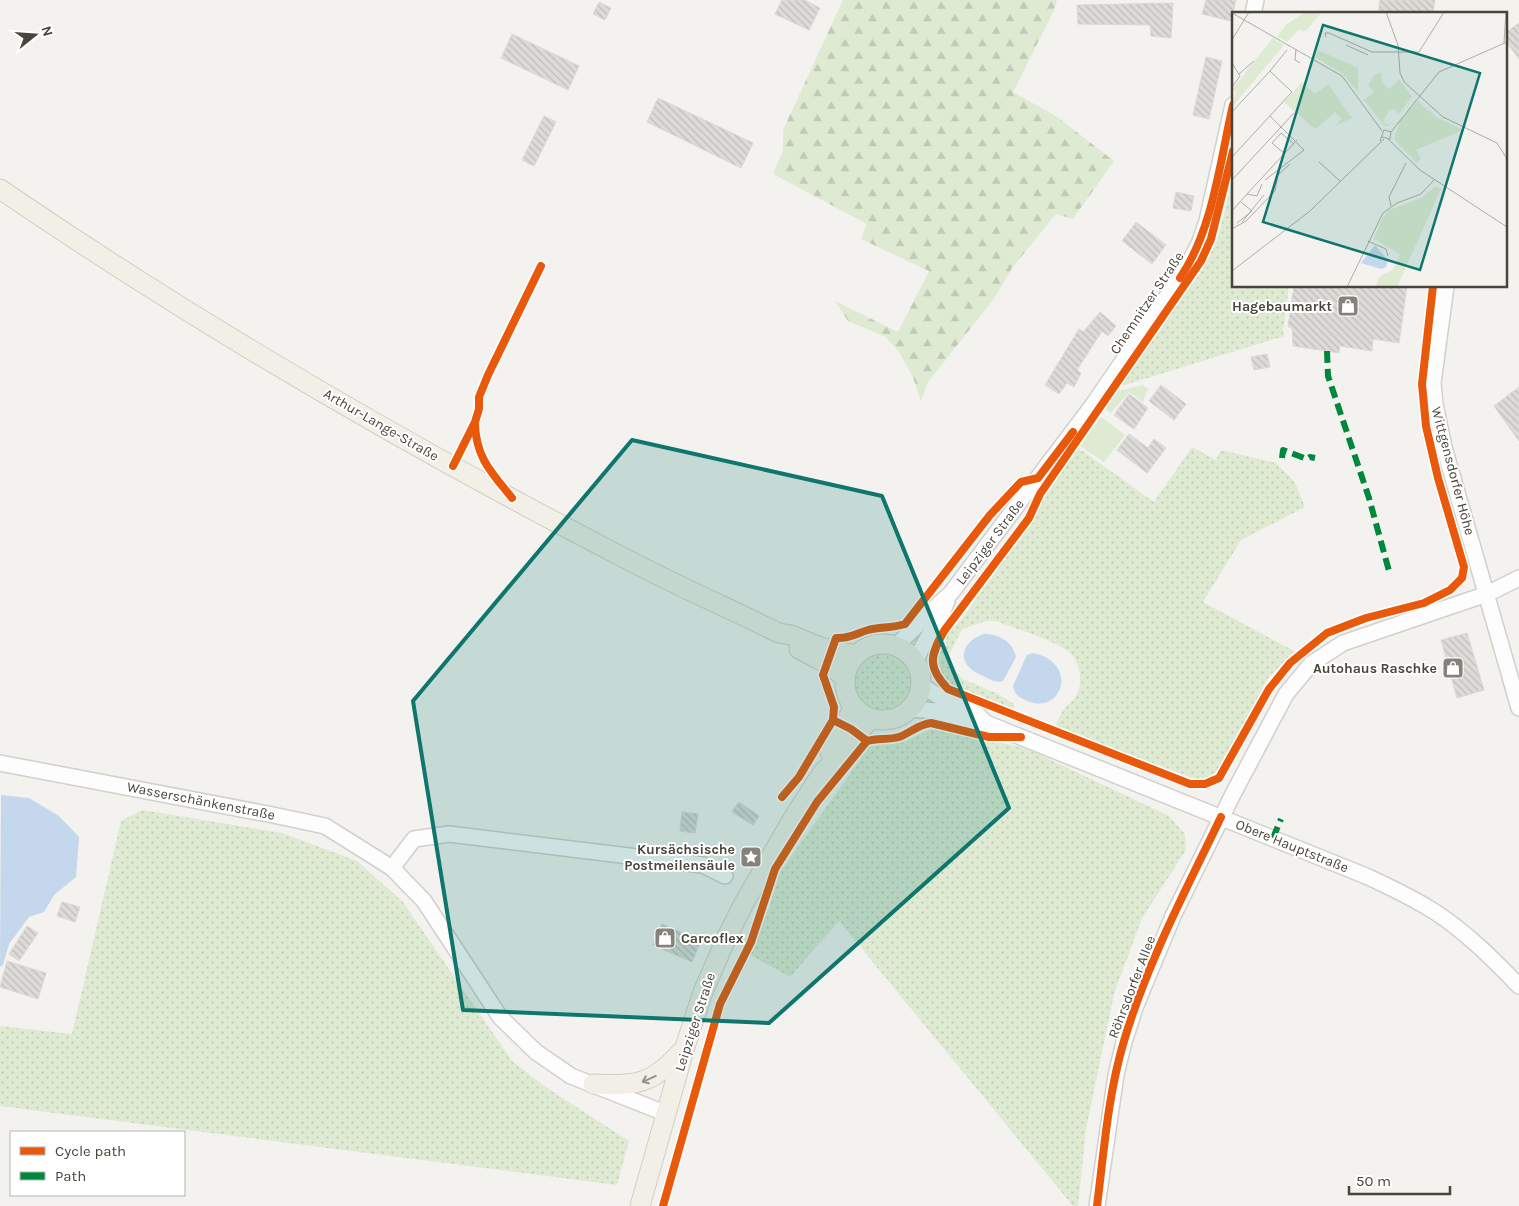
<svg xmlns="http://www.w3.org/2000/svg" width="1519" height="1206" viewBox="0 0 1519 1206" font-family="Karla,sans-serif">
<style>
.grass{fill:url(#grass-dots)}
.forest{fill:url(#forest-firs)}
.green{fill:#deead2}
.water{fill:#c4d7ec}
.building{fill:url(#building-back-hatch);stroke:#dbd9d5}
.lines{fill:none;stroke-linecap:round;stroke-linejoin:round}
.minor-casing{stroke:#d1d0cc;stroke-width:18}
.major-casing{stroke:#d3cfbf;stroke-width:21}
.minor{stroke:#fdfdfd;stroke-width:15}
.major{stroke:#f1efe6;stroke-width:19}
.quiet{stroke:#00873e;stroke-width:6;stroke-dasharray:12 6;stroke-linecap:butt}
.cycleway-casing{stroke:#fff;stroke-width:11}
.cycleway{stroke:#e8590c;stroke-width:8}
.oneway{stroke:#959288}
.marked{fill:#0f766e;fill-opacity:0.2;stroke:#0f766e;stroke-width:4;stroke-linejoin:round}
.labels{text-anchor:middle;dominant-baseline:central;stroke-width:4;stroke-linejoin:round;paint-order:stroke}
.street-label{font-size:14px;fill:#49453b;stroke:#fff}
.poi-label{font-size:14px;font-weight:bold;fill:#49453b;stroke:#fff;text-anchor:end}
.inset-road{fill:none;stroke:#afada7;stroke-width:1}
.view{fill:#0f766e;fill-opacity:0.15;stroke:#0f766e;stroke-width:2.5}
.inset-edge{fill:none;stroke:#49453b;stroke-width:2.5}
</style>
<defs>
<pattern id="grass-dots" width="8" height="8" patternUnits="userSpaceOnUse" patternTransform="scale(1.25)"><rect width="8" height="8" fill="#deead2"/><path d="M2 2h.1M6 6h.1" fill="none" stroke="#c0cab5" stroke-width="1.8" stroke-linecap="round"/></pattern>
<pattern id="forest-firs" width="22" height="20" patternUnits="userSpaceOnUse" patternTransform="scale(1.25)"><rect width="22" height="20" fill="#deead2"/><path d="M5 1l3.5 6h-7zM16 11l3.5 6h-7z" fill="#c0cab5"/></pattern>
<pattern id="building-back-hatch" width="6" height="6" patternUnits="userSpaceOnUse" patternTransform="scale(1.25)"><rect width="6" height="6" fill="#dcdbd7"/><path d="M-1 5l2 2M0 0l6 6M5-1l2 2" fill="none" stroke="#bebdb9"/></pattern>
</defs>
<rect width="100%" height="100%" fill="#f3f2ef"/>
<g class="grass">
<polygon points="1233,178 1233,286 1289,286 1283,331 1284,336 1118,387 1203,269 1218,238"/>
<path d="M1077 447 1154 502 1192 447 1216 460 1221 450 1276 463 1294 481 1305 507 1241 540 1203 602 1294 651 1268 678 1223 762C1216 774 1213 778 1198 780L1055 728C1057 722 1060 715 1063 710 1069 703 1076 699 1079 689 1082 679 1079 664 1073 656 1062 642 1013 628 996 621H986L962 629 949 655 952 668 963 679 998 694 1014 704V708L1010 711 949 683C929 660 942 637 961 620L1026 529 1038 504Z"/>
<circle cx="883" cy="682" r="29"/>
<polygon points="931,729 1020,747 1034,752 1169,816 1185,834 1186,850 1142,918 1114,994 1086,1129 1078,1206 1073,1206 839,921 790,977 750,955 769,908 780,872 870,746 904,742"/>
<polygon points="142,810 282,833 357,861 403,902 512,1061 547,1088 629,1141 617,1185 0,1106 0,1026 72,1034 121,821"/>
</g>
<polygon class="forest" points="843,0 1057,0 1054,10 1013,92 1056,116 1114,161 1073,219 1056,214 1012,268 993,300 928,382 921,401 913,377 899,352 886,337 848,321 835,301 898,332 929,271 861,239 867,224 773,174 783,151 783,130"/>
<g class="green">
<polygon points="1142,385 1148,389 1143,402 1129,392 1111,413 1105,409 1118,391"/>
<polygon points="1101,417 1125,435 1104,462 1080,446"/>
</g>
<g class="water">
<path d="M984 634C998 634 1013 641 1016 657L1003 681C996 683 991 680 985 677 979 674 972 671 968 666 957 652 970 638 984 634Z"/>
<path d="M1033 653C1081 663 1061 718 1025 700 1018 697 1014 693 1013 686L1027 655Z"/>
<polygon points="1,795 29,798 59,816 79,837 76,877 54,895 44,912 29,917 9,944 3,965 0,967"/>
</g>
<g class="building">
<polygon points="782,0 805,0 820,8 809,30 775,14"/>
<polygon points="1206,0 1236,0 1231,21 1202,14"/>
<polygon points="1380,0 1435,0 1433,14 1378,14"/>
<polygon points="599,2 611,8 605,20 593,14"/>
<polygon points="1173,3 1171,38 1151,36 1150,25 1078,24 1077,5"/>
<polygon points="1519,23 1519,59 1505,40 1505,33"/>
<polygon points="512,34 579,66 568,90 501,58"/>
<polygon points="1206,57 1222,61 1209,119 1193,115"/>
<polygon points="658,98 753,143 741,168 647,122"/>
<polygon points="544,116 556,122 534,166 522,160"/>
<polygon points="1176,192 1194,196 1191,211 1173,208"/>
<polygon points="1136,222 1166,245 1152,264 1122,241"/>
<polygon points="1294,286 1407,286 1399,343 1373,339 1372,351 1340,346 1339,353 1293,346 1292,327 1288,327"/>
<polygon points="1100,312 1116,326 1108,336 1102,331 1077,370 1081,373 1074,387 1067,383 1059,394 1045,385 1079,329 1083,332"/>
<polygon points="1267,354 1270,367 1254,370 1251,357"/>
<polygon points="1161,385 1186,404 1174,420 1149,401"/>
<polygon points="1519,387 1519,441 1494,406"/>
<polygon points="1129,394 1148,408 1134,429 1114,415"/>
<polygon points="1129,434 1148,448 1154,439 1166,448 1147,473 1117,450"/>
<polygon points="1467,633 1484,690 1457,698 1441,640"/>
<polygon points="739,802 759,816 753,825 732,812"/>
<polygon points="682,812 698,814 695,833 680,831"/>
<polygon points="62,902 80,907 75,922 57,916"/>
<polygon points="662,924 701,941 692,962 653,945"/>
<polygon points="27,926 38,933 19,961 9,954"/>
<polygon points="7,961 46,973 38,999 0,987"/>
</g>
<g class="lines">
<g class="minor-casing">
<g id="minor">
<polyline points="1253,14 1256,0"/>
<polyline points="1446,286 1433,383 1435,404 1444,447 1519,708"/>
<path d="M895 646C915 630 931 610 951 593L1092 406 1186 269 1199 244 1207 221 1233 105"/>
<path d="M916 661C923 640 940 623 947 601"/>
<path d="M921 685 943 699 978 715 986 723 1366 876C1390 887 1413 898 1435 912 1466 932 1494 960 1519 986"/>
<polyline points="910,709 937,711 979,724"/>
<polyline points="0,763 273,815 325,826 392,868 424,901 500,1017 536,1052 571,1076 667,1114"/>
<polyline points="392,868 414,839 449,834 703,865 725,876"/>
<polyline points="1097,1206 1116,1075 1124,1042 1136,1005 1173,916 1233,794 1286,694 1311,664 1343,643 1487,594 1519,578"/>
</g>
</g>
<g class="major-casing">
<g id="major">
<path d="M0 189C202 327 415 450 632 562 680 587 730 609 779 633L791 635 820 647 856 655"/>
<circle cx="883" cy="682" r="38"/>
<polyline points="799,649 827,664 845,677"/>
<polyline points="830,752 845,726 853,706"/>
<path d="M593 1084C639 1086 652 1084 683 1050"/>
<polyline points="640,1206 685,1047 703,992 726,939 744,903 795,815 823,772 837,758 850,741 871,719"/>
</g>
</g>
<use href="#minor" class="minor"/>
<use href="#major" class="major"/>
<g class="quiet">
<polyline points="1327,351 1328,376 1369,498 1389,571"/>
<polyline points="1282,458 1283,450 1307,459 1310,457 1315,458"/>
<polyline points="1273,838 1281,819"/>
</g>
<g class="cycleway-casing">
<g id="cycleway">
<path d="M1233 151 1211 239 1201 261 1040 494 1029 518 944 631C930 656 927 667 948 689L1190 784H1205L1219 778 1269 689 1290 663 1327 633 1366 618 1424 603 1450 590 1462 578 1464 567 1438 478 1426 426 1422 384 1433 286"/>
<path d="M1180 278C1213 230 1220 161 1233 105"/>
<path d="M475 424C476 458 492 473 512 498"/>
<polyline points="453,466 475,422 479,409 479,397 488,375 541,266"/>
<path d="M1021 737H989L931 723C919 724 910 733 899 737 889 740 877 738 867 741L851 729 833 720 834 707 823 675 836 638C849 639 857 633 868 630 880 627 893 628 905 624L990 515 1021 482 1038 478 1073 432"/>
<polyline points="782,797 799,777 833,720"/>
<polyline points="663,1206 720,1004 751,942 775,869 817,802 867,741"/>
<path d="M1097 1206C1104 1151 1108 1094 1124 1041 1147 963 1186 890 1221 817"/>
</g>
</g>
<use href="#cycleway" class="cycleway"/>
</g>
<defs><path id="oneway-shaft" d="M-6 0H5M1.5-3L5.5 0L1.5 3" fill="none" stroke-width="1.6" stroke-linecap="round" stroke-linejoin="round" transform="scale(1.25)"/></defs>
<use class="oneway" href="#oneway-shaft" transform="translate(649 1079) rotate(156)"/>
<path class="marked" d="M632 440 882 496 1009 808 769 1023 463 1010 413 701Z"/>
<defs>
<g id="shop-square" transform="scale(1.125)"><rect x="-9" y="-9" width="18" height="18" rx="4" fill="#84827a" stroke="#fff"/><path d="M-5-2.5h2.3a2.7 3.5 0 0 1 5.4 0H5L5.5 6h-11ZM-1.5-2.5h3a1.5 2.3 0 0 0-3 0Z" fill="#fff"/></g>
<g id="sight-square" transform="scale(1.125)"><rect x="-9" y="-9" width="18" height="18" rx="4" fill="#84827a" stroke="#fff"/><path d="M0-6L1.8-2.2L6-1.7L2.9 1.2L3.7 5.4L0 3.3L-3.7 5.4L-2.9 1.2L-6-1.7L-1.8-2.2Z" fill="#fff"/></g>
</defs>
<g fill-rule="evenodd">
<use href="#shop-square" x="1348" y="306"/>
<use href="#shop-square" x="1453" y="668"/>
<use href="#sight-square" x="751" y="857"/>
<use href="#shop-square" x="665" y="938"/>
</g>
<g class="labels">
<g class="street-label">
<text transform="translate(1147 303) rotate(-56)">Chemnitzer Straße</text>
<text transform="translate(381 425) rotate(30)">Arthur-Lange-Straße</text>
<text transform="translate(1453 471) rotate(75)">Wittgensdorfer Höhe</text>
<text transform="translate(990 542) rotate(-53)">Leipziger Straße</text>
<text transform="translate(201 801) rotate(11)">Wasserschänkenstraße</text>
<text transform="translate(1292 846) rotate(22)">Obere Hauptstraße</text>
<text transform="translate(1132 987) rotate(-69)">Röhrsdorfer Allee</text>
<text transform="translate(695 1022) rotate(-72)">Leipziger Straße</text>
</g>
<g class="poi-label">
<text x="1332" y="306">Hagebaumarkt</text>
<text x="1437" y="668">Autohaus Raschke</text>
<text x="735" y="849">Kursächsische<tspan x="735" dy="16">Postmeilensäule</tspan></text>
<text x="681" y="938" text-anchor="start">Carcoflex</text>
</g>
</g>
<g transform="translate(1232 12)">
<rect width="275" height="275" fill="#f3f2ef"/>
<path d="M86 38 126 56V80L110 61 83 45ZM149 61 150 70 157 77 167 68 180 84 167 102 162 97 157 98 151 110 156 113 163 107 156 114 152 113 132 88 142 80 136 73 142 63ZM186 89 204 105 231 118 184 138 189 146 185 151 162 127 169 107ZM204 174 209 177 165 275H144L148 264 161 258 168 242 142 227 150 207 157 198 189 186Z" fill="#deead2"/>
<path d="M73 0 89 1 74 19 66 18 55 30 45 24 55 12ZM41 26 52 33 0 95 4 80 1 76ZM70 70 83 82 96 72 120 106 103 114 110 107 103 100 84 117 79 114 52 90Z" fill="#deead2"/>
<path d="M143 233 156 248 154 255 149 257 129 251Z" fill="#c4d7ec"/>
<path class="inset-road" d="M154 0 166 33 168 61 172 70 211 105 265 131 275 147M0 1 110 64 150 119M94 25 93 21H97L140 40H187L212 0M0 28 17 0M272 31 274 0M114 33 136 43M64 37 63 48 68 51M0 51 8 64 0 75M38 59 55 38M7 62 22 49M0 100 38 59 60 80 0 145M159 120 207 60 275 30M156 127 188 158 275 215M148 129 152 118 159 120 158 127 150 125M53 142 40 131 49 121 62 132M87 150 108 169M0 168 62 101M33 168 72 138 38 104M15 182 65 128M159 194 157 185 174 151M0 199 15 182 25 184 30 172M10 210 32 183M5 211 20 199 9 190M0 217 14 209 43 179 46 163 58 152M136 229 154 237 156 244M0 259 78 199 152 127M115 275 151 201 165 191 189 182 202 168"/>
<path class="view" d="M91 13 248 61 188 258 31 210Z"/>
<rect width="275" height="275" class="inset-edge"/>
</g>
<rect x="10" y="1131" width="175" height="65" fill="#ffffff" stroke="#b6b5b1"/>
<rect x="20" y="1147" width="25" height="8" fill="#e8590c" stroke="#b6b5b1"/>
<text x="55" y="1156" font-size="15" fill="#49453b">Cycle path</text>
<rect x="20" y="1172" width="25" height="8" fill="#00873e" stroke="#b6b5b1"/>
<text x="55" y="1181" font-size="15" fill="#49453b">Path</text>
<g transform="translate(35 35) rotate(73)" stroke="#ffffff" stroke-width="4" paint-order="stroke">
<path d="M0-4L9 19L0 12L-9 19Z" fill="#49453b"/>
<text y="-8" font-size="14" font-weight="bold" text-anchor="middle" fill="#49453b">N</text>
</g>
<path d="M1349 1186v8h101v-8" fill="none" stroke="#49453b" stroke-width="2.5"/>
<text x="1356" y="1186" font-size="15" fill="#49453b" stroke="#ffffff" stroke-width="4" paint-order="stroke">50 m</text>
</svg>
